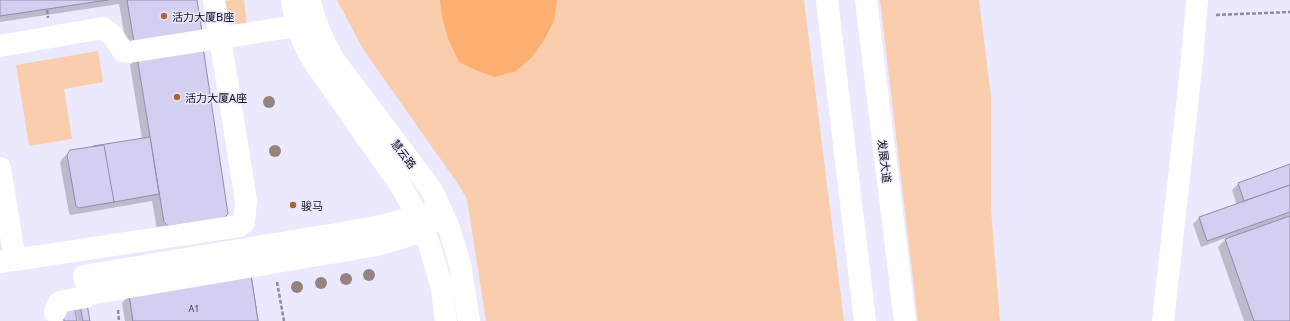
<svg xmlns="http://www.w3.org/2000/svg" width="1290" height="321" viewBox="0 0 1290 321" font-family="'Noto Sans','Noto Sans SC',sans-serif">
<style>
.green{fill:#facdac}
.water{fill:#fdae71}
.shadow{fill:#0003}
.building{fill:#d3cff0;stroke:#918dac}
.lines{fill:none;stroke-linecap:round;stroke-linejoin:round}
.path{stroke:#8d8b9c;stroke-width:2.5;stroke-dasharray:4 2;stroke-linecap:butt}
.minor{stroke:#fff;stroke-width:22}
.major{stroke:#fff;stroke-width:22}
.tree{fill:#96837f}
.poi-dot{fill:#a76731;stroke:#ebe9fe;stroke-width:1.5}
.labels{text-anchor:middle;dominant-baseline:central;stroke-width:3;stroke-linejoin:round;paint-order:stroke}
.number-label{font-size:9px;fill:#403e4e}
.poi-label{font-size:11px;fill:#0f0d18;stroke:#ebe9fe;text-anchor:start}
.street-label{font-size:11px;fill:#0f0d18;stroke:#ebe9fe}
</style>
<rect width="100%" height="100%" fill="#ebe9fe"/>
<g class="green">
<path d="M230 0H244L247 25C226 25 226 22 221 2Z"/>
<polygon points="337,0 804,0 844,321 486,321 467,199 458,184 363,49"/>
<polygon points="880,0 979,0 991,96 991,209 1000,321 918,321"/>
<polygon points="98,51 103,82 64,89 72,139 29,146 16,65"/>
</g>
<polygon class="water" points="440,0 557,0 554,21 543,42 531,58 516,71 495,77 478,71 459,62 449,41 442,18"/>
<g class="shadow">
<polygon points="0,0 196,0 127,49 119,4 0,22"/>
<polygon points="140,53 226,214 157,230 152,201 71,215 69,213 60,163 62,159 70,151 142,139 130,65"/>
<polygon points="1290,165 1290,321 1244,321 1218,247 1228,237 1201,247 1193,224 1199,218 1237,205 1232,190 1238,184"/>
<polygon points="130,295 257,321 125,321 122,303"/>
<polygon points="81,305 89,321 78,321 76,310"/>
</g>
<g class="building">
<polygon points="0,0 108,0 0,16"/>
<polygon points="127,0 197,0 202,32 134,42"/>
<polygon points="203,47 228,214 224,218 168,226 164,222 137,57"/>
<polygon points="150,137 159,194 103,204 98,200 89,150 93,146"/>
<polygon points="104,145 114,202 79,208 76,206 67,155 70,150"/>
<polygon points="1290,164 1290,185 1244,201 1238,183"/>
<polygon points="1290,185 1290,212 1207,241 1199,217"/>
<polygon points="1290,216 1290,321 1254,321 1225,239"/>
<polygon points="251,275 258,321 133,321 129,294"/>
<polygon points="251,275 258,321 133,321 129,294"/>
<polygon points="87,304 90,321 83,321 80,305"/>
<polygon points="74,305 77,321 64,321 62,307"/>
</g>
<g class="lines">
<g class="path">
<polyline points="47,10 48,18"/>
<polyline points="1216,15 1290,12"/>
<polyline points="277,282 284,321"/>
<polyline points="118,310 119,321"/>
</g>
<g class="minor">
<path d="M292 0C297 28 301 41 316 65L401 186 418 217 430 247 442 288 446 321"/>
<path d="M310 0C314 22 323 41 334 60L431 189 448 225 460 264 469 321"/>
<polyline points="0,46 103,28 113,36 123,51 129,52 297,26"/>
<polyline points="0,168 15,260"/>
<polyline points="0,262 239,226 244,222 246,201 214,0"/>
<polyline points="88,294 377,245 424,231 441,211"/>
<polyline points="55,312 59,303 64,301 86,297 88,294 84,276 372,228 441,211"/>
<polyline points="1163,321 1192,60 1197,0"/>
</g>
<g class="major">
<polyline points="827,0 865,321"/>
<polyline points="866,0 905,321"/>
</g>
</g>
<g class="tree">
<circle cx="269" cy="102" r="6"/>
<circle cx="275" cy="151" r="6"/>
<circle cx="369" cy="275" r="6"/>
<circle cx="346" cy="279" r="6"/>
<circle cx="321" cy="283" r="6"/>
<circle cx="297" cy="287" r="6"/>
</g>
<g class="poi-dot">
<circle cx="164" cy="16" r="4"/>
<circle cx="177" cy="97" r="4"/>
<circle cx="293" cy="205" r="4"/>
</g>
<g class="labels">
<g class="number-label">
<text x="194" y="308">A1</text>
</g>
<g class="poi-label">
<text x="172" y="16">活力大厦B座</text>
<text x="185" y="97">活力大厦A座</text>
<text x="301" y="205">骏马</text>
</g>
<g class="street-label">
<text transform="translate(404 154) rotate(53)">慧云路</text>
<text transform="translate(885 161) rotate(83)">发展大道</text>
</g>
</g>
</svg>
